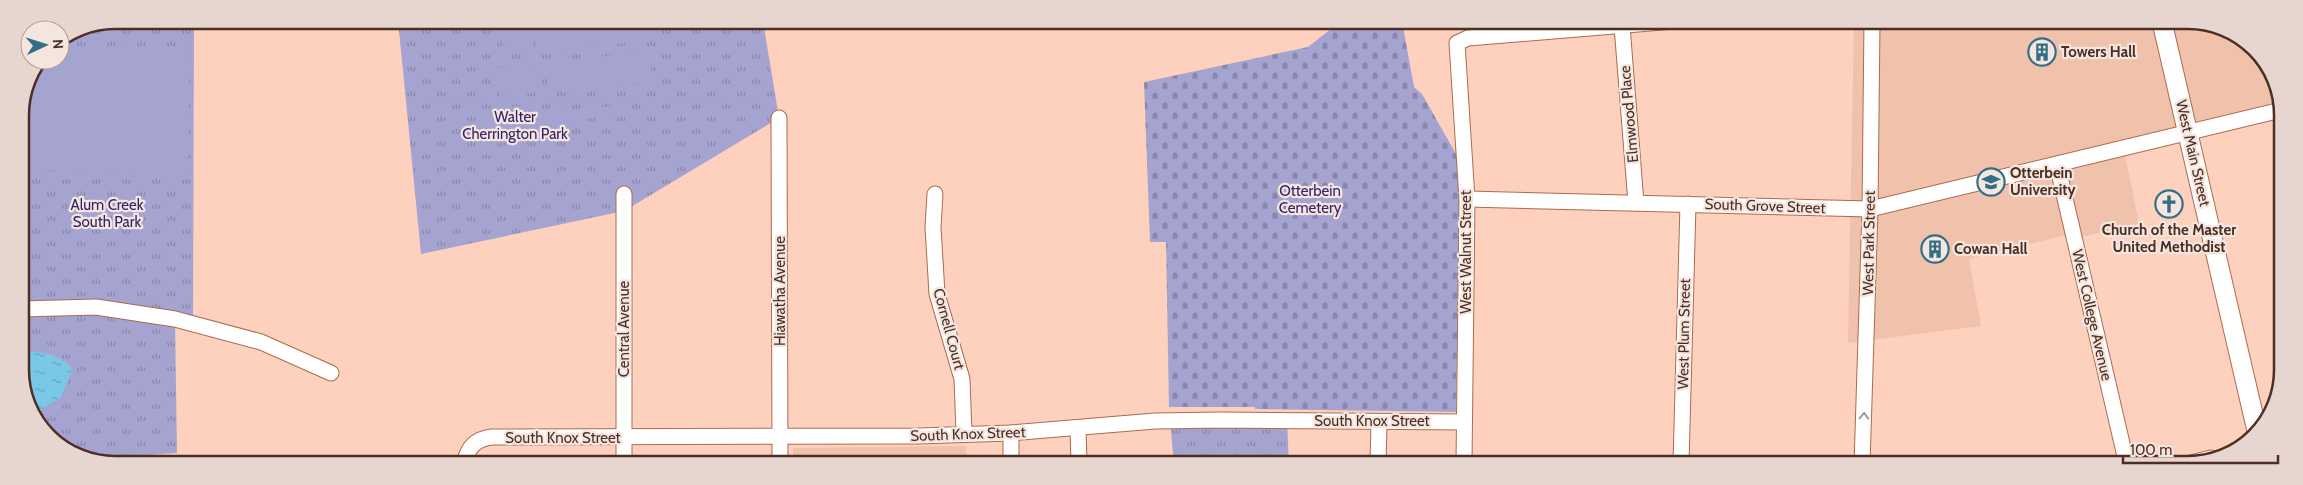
<svg xmlns="http://www.w3.org/2000/svg" width="2303" height="485" viewBox="0 0 2303 485" font-family="Cabin,sans-serif">
<style>
.built{fill:#f0c1ab}
.cemetery{fill:url(#cemetery-stones)}
.park{fill:url(#park-tufts)}
.garden{fill:#a5a4d1}
.water{fill:url(#water-ripples)}
.lines{fill:none;stroke-linecap:round;stroke-linejoin:round}
.minor-casing{stroke:#ac6b4c;stroke-width:17}
.major-casing{stroke:#ac6b4c;stroke-width:21}
.minor{stroke:#fff;stroke-width:15}
.major{stroke:#fff;stroke-width:19}
.oneway{stroke:#a69790}
.labels{text-anchor:middle;dominant-baseline:central;stroke-width:4.5;stroke-linejoin:round;paint-order:stroke}
.poi-label{font-size:15px;font-weight:bold;fill:#4c2f22;stroke:#f5e5df;text-anchor:start}
.street-label{font-size:15px;fill:#4c2f22;stroke:#f5e5df}
.park-label{font-size:15px;fill:#30236a;stroke:#f5e5df}
.rim{fill:none;stroke:#4c2f22;stroke-width:2.5}
</style>
<defs>
<pattern id="cemetery-stones" width="16" height="16" patternUnits="userSpaceOnUse" patternTransform="scale(1.25)"><rect width="16" height="16" fill="#a5a4d1"/><path d="M2 7V4a2 2 0 0 1 4 0v3zM10 15v-3a2 2 0 0 1 4 0v3z" fill="#8986a9"/></pattern>
<pattern id="park-tufts" width="24" height="20" patternUnits="userSpaceOnUse" patternTransform="scale(1.25)"><rect width="24" height="20" fill="#a5a4d1"/><path d="M3 7l-1-3M5 7V3M7 7l1-3M15 17l-1-3M17 17v-4M19 17l1-3" fill="none" stroke="#8986a9"/></pattern>
<pattern id="water-ripples" width="26" height="14" patternUnits="userSpaceOnUse" patternTransform="scale(1.25)"><rect width="26" height="14" fill="#7ac8e7"/><path d="M2 4q2-2 4 0t4 0M15 11q2-2 4 0t4 0" fill="none" stroke="#66a3bb"/></pattern>
</defs>
<rect width="100%" height="100%" fill="#fdd1bd"/>
<g class="built">
<polygon points="1854,21 2207,22 2255,47 2281,96 2281,101 2122,140 2139,224 2081,237 2062,236 1969,259 1981,326 1848,343"/>
<polygon points="966,446 966,464 793,464 793,448"/>
</g>
<polygon class="cemetery" points="1341,21 1402,21 1414,87 1422,94 1460,161 1456,412 1255,409 1255,407 1169,407 1166,242 1150,242 1144,82 1308,47"/>
<g class="park">
<polygon points="114,20 194,20 193,323 175,319 177,453 88,459 48,438 22,389 20,108 42,60 60,60 60,39 78,27"/>
<polygon points="398,20 763,21 779,118 624,211 421,254"/>
<polygon points="1170,421 1287,421 1289,464 1174,464"/>
</g>
<g class="garden">
<polygon points="550,20 645,20 647,41 543,51 541,21"/>
<polygon points="531,23 534,52 505,55 503,26"/>
<polygon points="60,46 190,48 188,173 21,170 20,108 42,60 60,60"/>
<polygon points="650,52 652,82 548,92 546,62"/>
<polygon points="535,64 538,92 500,96 497,68"/>
<polygon points="539,104 540,113 494,118 493,109"/>
<polygon points="632,104 633,114 547,123 546,113"/>
</g>
<path class="water" d="M22 352C38 349 61 356 72 368L69 378 60 398 46 406 36 416 22 389Z"/>
<g class="lines">
<g class="minor-casing">
<g id="minor">
<polyline points="1622,26 1636,203"/>
<polyline points="779,118 780,464"/>
<polyline points="2057,164 2127,465"/>
<polyline points="935,194 933,227 937,294 962,379 964,434"/>
<polyline points="1467,199 1870,209 2281,110"/>
<polyline points="21,309 96,307 175,319 261,342 331,373"/>
<polyline points="1078,428 1079,464"/>
<polyline points="1011,433 1011,464"/>
<path d="M464 464C468 447 475 439 492 437L918 436 1011 433 1155 421 1221 420 1464 422"/>
<polyline points="624,464 624,194"/>
<polyline points="1378,464 1379,422"/>
<polyline points="1464,464 1467,199 1457,43 1468,38 1674,21"/>
<polyline points="1464,464 1500,464"/>
<polyline points="1681,464 1688,204"/>
<polyline points="1862,465 1870,209 1872,21"/>
<polyline points="2183,465 2211,458"/>
</g>
</g>
<g class="major-casing">
<polyline id="major" points="2162,22 2257,431"/>
</g>
<use href="#minor" class="minor"/>
<use href="#major" class="major"/>
</g>
<defs><path id="oneway-chevron" d="M-2-3.5L2.5 0L-2 3.5" fill="none" stroke-width="1.6" stroke-linecap="round" stroke-linejoin="round" transform="scale(1.25)"/></defs>
<use class="oneway" href="#oneway-chevron" transform="translate(1864 416) rotate(-88)"/>
<defs>
<g id="building-ring" transform="scale(1.4375)"><circle r="9.5" fill="#f5e5df" stroke="#326f86" stroke-width="1.5"/><path d="M-4-6H4V6H1V3H-1V6H-4ZM-2.5-4.3h1.7v1.8h-1.7ZM.8-4.3h1.7v1.8H.8ZM-2.5-1h1.7V.8h-1.7ZM.8-1h1.7V.8H.8Z" fill="#326f86"/></g>
<g id="university-ring" transform="scale(1.4375)"><circle r="9.5" fill="#f5e5df" stroke="#326f86" stroke-width="1.5"/><path d="M0-5L7-2L0 1L-7-2ZM-4 1L0 2.5L4 1V4Q0 6-4 4Z" fill="#326f86"/></g>
<g id="church-ring" transform="scale(1.4375)"><circle r="9.5" fill="#f5e5df" stroke="#326f86" stroke-width="1.5"/><path d="M-1.2-6h2.4v3.5h3.3v2.4h-3.3V6h-2.4V-.1h-3.3v-2.4h3.3Z" fill="#326f86"/></g>
</defs>
<g fill-rule="evenodd">
<use href="#building-ring" x="2042" y="52"/>
<use href="#university-ring" x="1991" y="182"/>
<use href="#church-ring" x="2169" y="204"/>
<use href="#building-ring" x="1935" y="249"/>
</g>
<g class="labels">
<g class="poi-label">
<text x="2061" y="52">Towers Hall</text>
<text x="2010" y="173">Otterbein<tspan x="2010" dy="17">University</tspan></text>
<text x="2169" y="230" text-anchor="middle">Church of the Master<tspan x="2169" dy="17">United Methodist</tspan></text>
<text x="1954" y="249">Cowan Hall</text>
</g>
<g class="street-label">
<text transform="translate(1629 114) rotate(-95)">Elmwood Place</text>
<text transform="translate(2193 153) rotate(77)">West Main Street</text>
<text transform="translate(1765 206) rotate(2)">South Grove Street</text>
<text transform="translate(1869 243) rotate(-89)">West Park Street</text>
<text transform="translate(1466 252) rotate(-90)">West Walnut Street</text>
<text transform="translate(780 291) rotate(-90)">Hiawatha Avenue</text>
<text transform="translate(2092 315) rotate(77)">West College Avenue</text>
<text transform="translate(624 329) rotate(-90)">Central Avenue</text>
<text transform="translate(949 329) rotate(75)">Cornell Court</text>
<text transform="translate(1684 334) rotate(-89)">West Plum Street</text>
<text x="1372" y="421">South Knox Street</text>
<text transform="translate(968 434) rotate(-2)">South Knox Street</text>
<text x="563" y="438">South Knox Street</text>
</g>
<g class="park-label">
<text x="515" y="117">Walter<tspan x="515" dy="17">Cherrington Park</tspan></text>
<text x="1310" y="191">Otterbein<tspan x="1310" dy="17">Cemetery</tspan></text>
<text x="107" y="205">Alum Creek<tspan x="107" dy="17">South Park</tspan></text>
</g>
</g>
<path d="M0 0H2303V485H0ZM115 29H2188A86 86 0 0 1 2274 115V370A86 86 0 0 1 2188 456H115A86 86 0 0 1 29 370V115A86 86 0 0 1 115 29Z" fill="#e7d6d0" fill-rule="evenodd"/>
<path class="rim" d="M115 29H2188A86 86 0 0 1 2274 115V370A86 86 0 0 1 2188 456H115A86 86 0 0 1 29 370V115A86 86 0 0 1 115 29Z"/>
<g transform="translate(45 45) rotate(86)"><circle r="24" fill="#f5e5df" stroke="#b19c93"/>
<path d="M0-4L9 19L0 12L-9 19Z" fill="#326f86"/>
<text y="-8" font-size="14" font-weight="bold" text-anchor="middle" fill="#4c2f22">N</text>
</g>
<path d="M2123 455v8h155v-8" fill="none" stroke="#4c2f22" stroke-width="2.5"/>
<text x="2130" y="455" font-size="15" fill="#4c2f22" stroke="#f5e5df" stroke-width="4" paint-order="stroke">100 m</text>
</svg>
